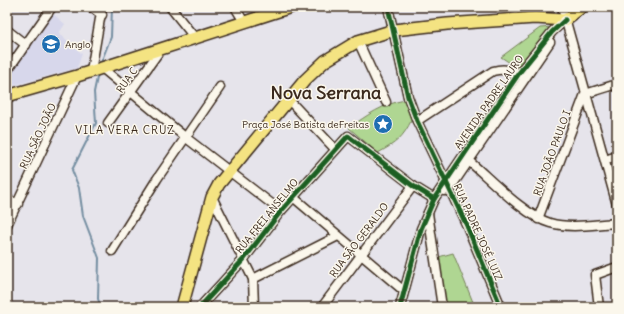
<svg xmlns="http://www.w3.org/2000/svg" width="624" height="314" viewBox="0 0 624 314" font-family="Delius,sans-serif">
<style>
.built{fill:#d7d7eb}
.green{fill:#afd692;stroke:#758058}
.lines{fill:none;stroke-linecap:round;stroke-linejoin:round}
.stream{stroke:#748ea1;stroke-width:2}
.minor-casing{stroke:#3b2a1e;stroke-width:11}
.major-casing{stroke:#3b2a1e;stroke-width:14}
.minor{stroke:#fbf7ec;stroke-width:8}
.major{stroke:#f4e382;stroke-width:11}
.cycleway-casing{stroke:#fbf7ec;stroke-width:8}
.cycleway{stroke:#1b5e20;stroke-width:5}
.labels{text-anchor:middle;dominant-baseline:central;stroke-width:3;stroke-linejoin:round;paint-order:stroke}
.poi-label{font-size:10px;fill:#3b2a1e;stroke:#fbf7ec;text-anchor:start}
.street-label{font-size:10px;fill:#3b2a1e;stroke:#fbf7ec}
.neighbourhood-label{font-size:11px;letter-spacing:1px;fill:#3b2a1e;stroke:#fbf7ec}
.town-label{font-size:18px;font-weight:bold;fill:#3b2a1e;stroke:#fbf7ec}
</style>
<rect width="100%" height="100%" fill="#e6e4eb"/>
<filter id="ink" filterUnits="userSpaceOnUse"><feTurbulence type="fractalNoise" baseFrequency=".025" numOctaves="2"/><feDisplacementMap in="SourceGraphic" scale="8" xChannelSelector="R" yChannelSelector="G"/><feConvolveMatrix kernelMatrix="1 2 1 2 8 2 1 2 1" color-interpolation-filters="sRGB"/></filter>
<g filter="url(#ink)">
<polygon class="built" points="52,13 65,24 59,33 82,54 77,68 7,87 7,76"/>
<g class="green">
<polygon points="553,27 519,69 501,57 540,28"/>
<path d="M405 100 412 119C403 138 396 143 378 153L349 128C367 115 383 104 405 100Z"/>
<polygon points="453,253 475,307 445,307 435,258"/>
</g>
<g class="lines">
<g class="stream">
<polyline points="100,65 111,37 112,7"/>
<polyline points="98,73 94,92 96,123 72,170 79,188 83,216 99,258 98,299 101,307"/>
</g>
<g class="minor-casing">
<g id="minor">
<polyline points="91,7 102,15"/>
<polyline points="170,7 195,38"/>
<polyline points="235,7 244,22"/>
<polyline points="388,7 408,97 417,121 467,226 501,307"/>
<polyline points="562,7 617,205"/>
<polyline points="7,30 26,45"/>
<polyline points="358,41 386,102"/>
<polyline points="102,68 185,137 281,211"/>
<polyline points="7,71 52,7"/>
<polyline points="91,71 102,7"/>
<polyline points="288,99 335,149"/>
<path d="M417 121 493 71C504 68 514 70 523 76"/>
<polyline points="108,123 161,49"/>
<polyline points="605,160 617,156"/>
<path d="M470 162C490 179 525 216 550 223 570 229 596 224 617 223"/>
<polyline points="444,191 449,190 550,42"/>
<polyline points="212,197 253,279 254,307"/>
<polyline points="293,197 404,291"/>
<polyline points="7,199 18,204"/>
<polyline points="428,213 442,307"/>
<polyline points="538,219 585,94 617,84"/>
<polyline points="7,225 77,76"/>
<polyline points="112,251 157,179 220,87"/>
<polyline points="253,279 338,236"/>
<polyline points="200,307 244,259 281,211 348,136 413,186 434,199"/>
<polyline points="322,307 413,186"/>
<polyline points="400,307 421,229 434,199 519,73 552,32 565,20"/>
<polyline points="599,307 595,275 617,267"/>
</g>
</g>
<g class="major-casing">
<g id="major">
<polyline points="7,96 77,76 291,7"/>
<polyline points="182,307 212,197 219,184 305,80 325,61 358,41 394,30 447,24 535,18 565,20 582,7"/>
</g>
</g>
<use href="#minor" class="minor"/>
<use href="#major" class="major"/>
<g class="cycleway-casing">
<g id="cycleway">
<polyline points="388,7 408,97 417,121 467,226 501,307"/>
<polyline points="200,307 244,259 281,211 348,136 413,186 434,199"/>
<polyline points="400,307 421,229 434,199 519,73 552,32 565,20"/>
</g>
</g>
<use href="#cycleway" class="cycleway"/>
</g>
</g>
<defs>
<g id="school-disc" transform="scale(1)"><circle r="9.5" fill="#1f6fb2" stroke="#fbf7ec"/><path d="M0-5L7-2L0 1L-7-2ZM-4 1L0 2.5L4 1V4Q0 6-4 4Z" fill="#fff"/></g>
<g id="sight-disc" transform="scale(1)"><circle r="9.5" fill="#1f6fb2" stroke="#fbf7ec"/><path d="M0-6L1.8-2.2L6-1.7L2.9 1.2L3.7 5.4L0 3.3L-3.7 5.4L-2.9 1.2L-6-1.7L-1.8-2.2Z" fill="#fff"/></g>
</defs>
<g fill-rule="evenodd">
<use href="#school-disc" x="51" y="44"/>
<use href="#sight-disc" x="383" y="124"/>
</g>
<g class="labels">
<g class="poi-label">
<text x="65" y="44">Anglo</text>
<text x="369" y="124" text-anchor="end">Praça José Batista deFreitas</text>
</g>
<g class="street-label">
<text transform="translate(127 80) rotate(-55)">RUA C</text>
<text transform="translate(489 102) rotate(-55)">AVENIDA PADRE LAURO</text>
<text transform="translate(38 136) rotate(-65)">RUA SÃO JOÃO</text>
<text transform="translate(552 153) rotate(-70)">RUA JOÃO PAULO I</text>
<text transform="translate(267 216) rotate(-51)">RUA FREI ANSELMO</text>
<text transform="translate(478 232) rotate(66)">RUA PADRE JOSÉ LUIZ</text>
<text transform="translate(359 240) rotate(-53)">RUA SÃO GERALDO</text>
</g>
<g class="neighbourhood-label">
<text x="125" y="130">VILA VERA CRUZ</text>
</g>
<g class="town-label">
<text x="326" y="92">Nova Serrana</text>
</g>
</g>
<rect width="624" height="314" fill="none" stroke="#fbf7ec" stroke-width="24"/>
<rect x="12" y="12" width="600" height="290" fill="none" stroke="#3b2a1e" stroke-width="1.5" filter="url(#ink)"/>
</svg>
